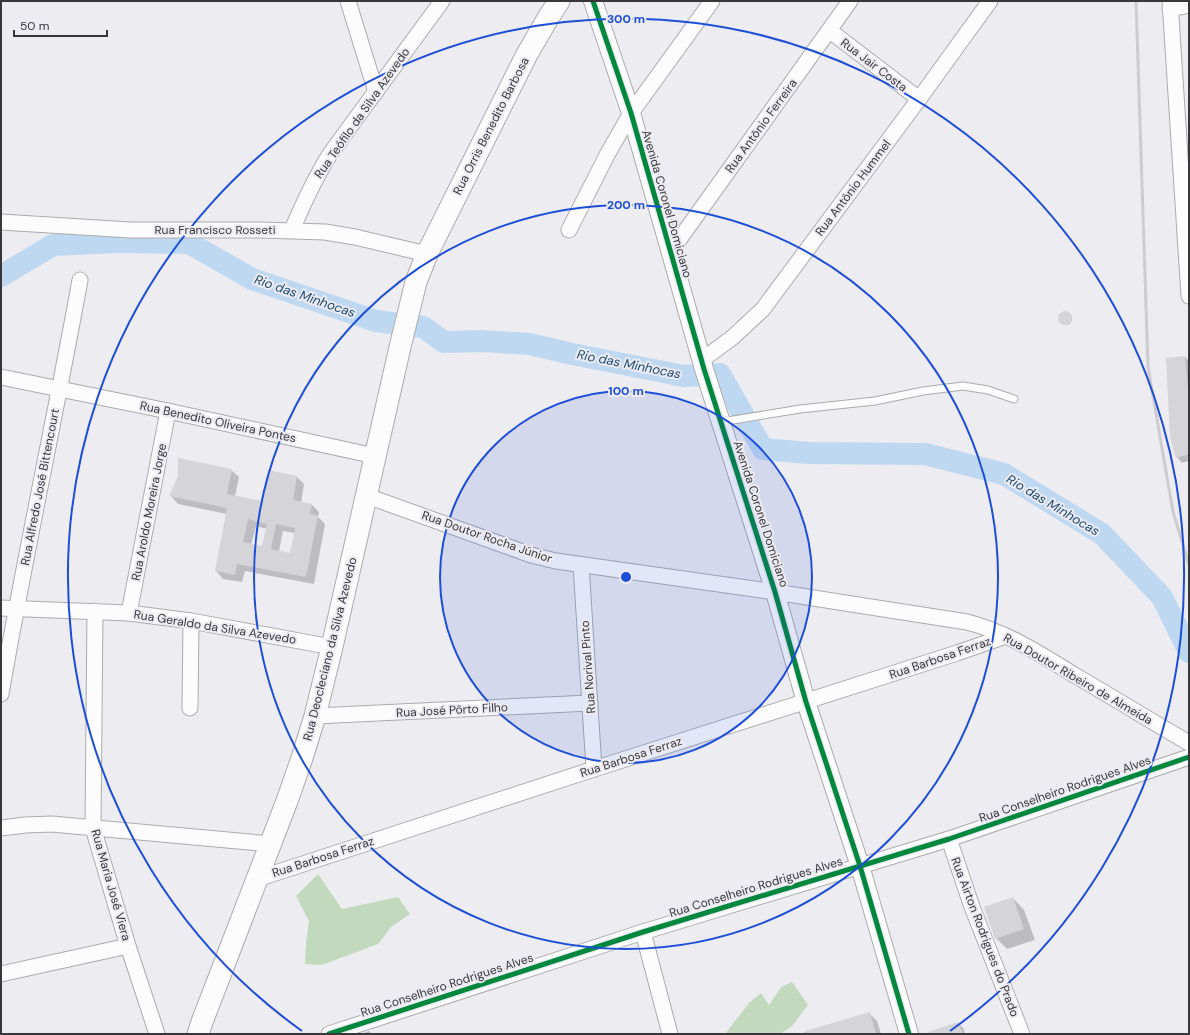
<svg xmlns="http://www.w3.org/2000/svg" width="1190" height="1035" viewBox="0 0 1190 1035" font-family="'DM Sans',sans-serif">
<style>
.green{fill:#c2d9be}
.shadow{fill:#0003;fill-rule:evenodd}
.lines{fill:none;stroke-linecap:round;stroke-linejoin:round}
.river{stroke:#bed8f2;stroke-width:22}
.building{fill:#d5d4d8;fill-rule:evenodd}
.service-casing{stroke:#ababae;stroke-width:9}
.minor-casing{stroke:#ababae;stroke-width:17}
.tertiary-casing{stroke:#ababae;stroke-width:20}
.secondary-casing{stroke:#ababae;stroke-width:23}
.service{stroke:#fcfcfd;stroke-width:7}
.minor{stroke:#fcfcfd;stroke-width:15}
.tertiary{stroke:#fcfcfd;stroke-width:18}
.secondary{stroke:#fcfcfd;stroke-width:21}
.rail{stroke:#cecdce;stroke-width:3}
.cycleway-casing{stroke:#ecebf2;stroke-width:8}
.cycleway{stroke:#00873e;stroke-width:5}
.ring{fill:none;stroke:#1d4ed8;stroke-width:2}
.labels{text-anchor:middle;dominant-baseline:central;stroke-width:4;stroke-linejoin:round;paint-order:stroke}
.street-label{font-size:12px;fill:#38373a;stroke:#ecebf2}
.water-label{font-size:13px;font-style:italic;fill:#1c4a70;stroke:#ecebf2}
.centre{fill:#1d4ed8;stroke:#ecebf2;stroke-width:2}
.ring-label{font-size:12px;text-anchor:middle;font-weight:bold;fill:#1d4ed8;stroke:#ecebf2;stroke-width:4;stroke-linejoin:round;paint-order:stroke}
</style>
<rect width="100%" height="100%" fill="#edecf1"/>
<g class="green">
<polygon points="318,874 342,909 398,897 410,914 391,927 378,944 322,965 305,964 306,943 309,921 296,896"/>
<polygon points="792,982 808,1005 792,1026 780,1034 725,1034 750,1002 761,993 769,1005 781,987"/>
</g>
<g class="shadow">
<circle cx="1066" cy="319" r="6"/>
<polygon points="1185,357 1189,361 1189,461 1182,463 1177,457"/>
<path d="M231 470 239 477 235 496 263 502 269 471 297 477 304 484 301 503 312 505 319 512 318 517 325 524 314 584 245 571 242 582 223 579 216 571 227 514 178 504 171 496ZM256 526 267 529 263 547 251 545ZM283 531 295 533 290 554 279 551Z"/>
<polygon points="1013,898 1024,910 1035,940 1007,949 996,938"/>
<polygon points="870,1014 877,1021 881,1034 799,1034"/>
<polygon points="958,1023 964,1029 965,1034 926,1034"/>
<polygon points="369,1031 372,1034 361,1034"/>
</g>
<g class="lines">
<polyline class="river" points="1,276 53,245 116,242 189,243 252,279 376,321 423,327 444,342 480,341 530,344 572,354 684,376 720,374 763,449 809,453 925,454 1004,474 1102,534 1162,597 1189,652"/>
</g>
<g class="building">
<circle cx="1065" cy="318" r="7"/>
<polygon points="1185,356 1189,401 1189,454 1176,458 1170,437 1166,358"/>
<path d="M178 458 232 469 227 494 263 501 268 470 297 476 293 500 312 504 310 514 318 516 306 577 237 564 235 575 215 571 227 508 169 496 178 476ZM248 519 267 524 262 546 243 542ZM276 524 295 528 290 553 271 549Z"/>
<polygon points="1013,897 1024,929 995,939 984,907"/>
<polygon points="870,1012 876,1034 806,1034 805,1031"/>
<polygon points="958,1022 963,1034 929,1034 928,1032"/>
</g>
<g class="lines">
<g class="service-casing">
<polyline id="service" points="721,422 800,409 875,401 923,391 963,386 988,390 1014,399"/>
</g>
<g class="minor-casing">
<g id="minor">
<polyline points="348,1 376,92"/>
<polyline points="1170,1 1189,296"/>
<polyline points="1170,9 1189,5"/>
<polyline points="830,31 919,99"/>
<polyline points="1,222 130,230 261,230 325,232 355,237 427,254"/>
<path d="M292 230C303 204 315 178 330 154L442 1"/>
<polyline points="569,230 607,155 631,113 712,1"/>
<polyline points="671,251 850,1"/>
<polyline points="702,360 733,337 763,309 919,99 990,1"/>
<polyline points="1,377 168,411 375,456"/>
<path d="M367 496 509 547 531 555 556 561 775 592 967 622C1007 632 1042 655 1076 676 1114 698 1151 721 1189 743"/>
<polyline points="581,565 594,769"/>
<polyline points="1,608 129,613 191,621 332,647"/>
<polyline points="95,611 93,828 128,946 157,1034"/>
<polyline points="129,613 168,411"/>
<path d="M1 694C25 555 55 418 80 280"/>
<polyline points="190,708 191,621"/>
<polyline points="315,716 590,703"/>
<polyline points="1,828 25,825 52,824 271,844"/>
<polyline points="949,839 972,907 1022,1034"/>
<polyline points="257,879 594,769 957,653 1006,636"/>
<polyline points="643,932 670,1034"/>
<polyline points="1,974 128,946"/>
<polyline points="329,1034 643,932 949,839 1189,757"/>
</g>
</g>
<g class="tertiary-casing">
<polyline id="tertiary" points="593,1 631,113 704,369 775,592 806,702 860,866 909,1034"/>
</g>
<g class="secondary-casing">
<polyline id="secondary" points="198,1034 202,1022 287,801 302,758 315,716 332,647 400,347 416,282 427,254 526,56 548,18 559,1"/>
</g>
<use href="#service" class="service"/>
<use href="#minor" class="minor"/>
<use href="#tertiary" class="tertiary"/>
<use href="#secondary" class="secondary"/>
<polyline class="rail" points="1136,1 1148,367 1173,512 1189,565"/>
<g class="cycleway-casing">
<g id="cycleway">
<polyline points="593,1 631,113 704,369 775,592 806,702 860,866 909,1034"/>
<polyline points="329,1034 643,932 949,839 1189,757"/>
</g>
</g>
<use href="#cycleway" class="cycleway"/>
</g>
<circle cx="626" cy="577" r="186" fill="#1d4ed8" fill-opacity=".12"/>
<g class="ring">
<circle cx="626" cy="577" r="186"/>
<circle cx="626" cy="577" r="372"/>
<path d="M302 1031A558 558 0 1 1 950 1031"/>
</g>
<g class="labels">
<g class="street-label">
<text transform="translate(874 65) rotate(37)">Rua Jair Costa</text>
<text transform="translate(362 113) rotate(-55)">Rua Teófilo da Silva Azevedo</text>
<text transform="translate(491 126) rotate(-63)">Rua Orris Benedito Barbosa</text>
<text transform="translate(761 126) rotate(-54)">Rua Antônio Ferreira</text>
<text transform="translate(853 188) rotate(-53)">Rua Antônio Hummel</text>
<text transform="translate(667 204) rotate(74)">Avenida Coronel Domiciano</text>
<text x="215" y="230">Rua Francisco Rosseti</text>
<text transform="translate(218 422) rotate(12)">Rua Benedito Oliveira Pontes</text>
<text transform="translate(40 487) rotate(-79)">Rua Alfredo José Bittencourt</text>
<text transform="translate(149 512) rotate(-79)">Rua Aroldo Moreira Jorge</text>
<text transform="translate(761 514) rotate(72)">Avenida Coronel Domiciano</text>
<text transform="translate(487 537) rotate(19)">Rua Doutor Rocha Júnior</text>
<text transform="translate(215 627) rotate(9)">Rua Geraldo da Silva Azevedo</text>
<text transform="translate(330 649) rotate(-76)">Rua Deocleciano da Silva Azevedo</text>
<text transform="translate(940 658) rotate(-19)">Rua Barbosa Ferraz</text>
<text transform="translate(588 667) rotate(-94)">Rua Norival Pinto</text>
<text transform="translate(1078 679) rotate(30)">Rua Doutor Ribeiro de Almeida</text>
<text transform="translate(452 710) rotate(-3)">Rua José Pôrto Filho</text>
<text transform="translate(631 757) rotate(-18)">Rua Barbosa Ferraz</text>
<text transform="translate(1065 789) rotate(-19)">Rua Conselheiro Rodrigues Alves</text>
<text transform="translate(323 857) rotate(-18)">Rua Barbosa Ferraz</text>
<text transform="translate(111 885) rotate(74)">Rua Maria José Viera</text>
<text transform="translate(756 887) rotate(-17)">Rua Conselheiro Rodrigues Alves</text>
<text transform="translate(985 937) rotate(69)">Rua Airton Rodrigues do Prado</text>
<text transform="translate(447 985) rotate(-18)">Rua Conselheiro Rodrigues Alves</text>
</g>
<g class="water-label">
<text transform="translate(305 296) rotate(19)">Rio das Minhocas</text>
<text transform="translate(629 364) rotate(11)">Rio das Minhocas</text>
<text transform="translate(1053 505) rotate(31)">Rio das Minhocas</text>
</g>
</g>
<circle cx="626" cy="577" r="6" class="centre"/>
<g class="ring-label">
<text x="626" y="23">300 m</text>
<text x="626" y="209">200 m</text>
<text x="626" y="395">100 m</text>
</g>
<rect width="1190" height="1035" fill="none" stroke="#38373a" stroke-width="4"/>
<path d="M14 30v6h93v-6" fill="none" stroke="#38373a" stroke-width="2"/>
<text x="20" y="30" font-size="12" fill="#38373a" stroke="#ecebf2" stroke-width="3" paint-order="stroke">50 m</text>
</svg>
